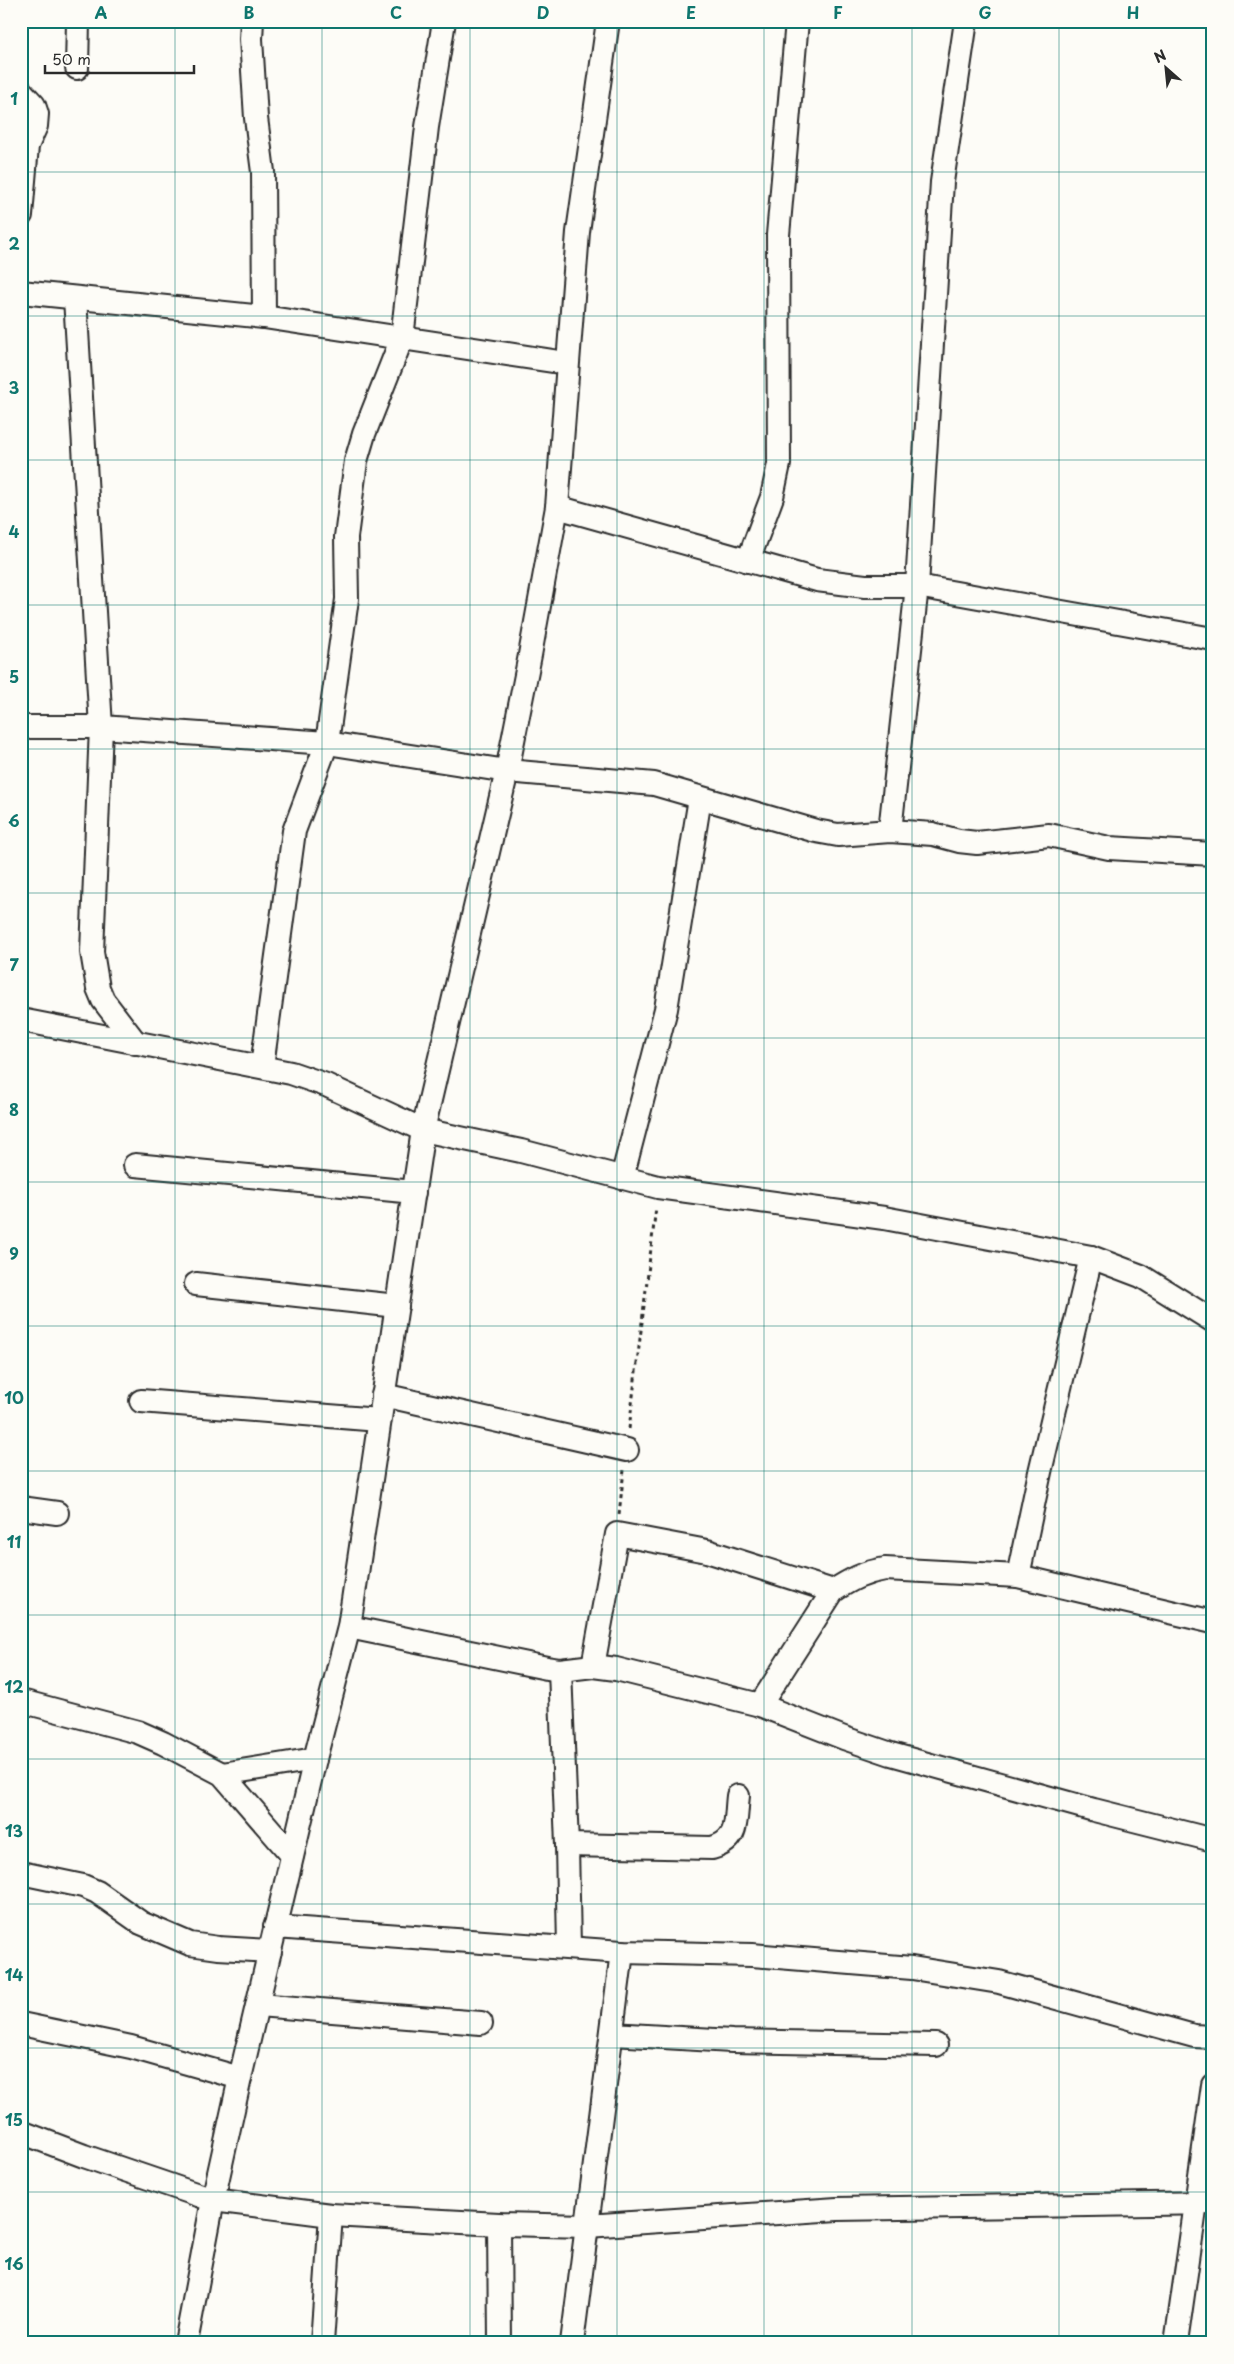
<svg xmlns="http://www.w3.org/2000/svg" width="1234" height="2364" viewBox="0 0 1234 2364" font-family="'Playpen Sans',sans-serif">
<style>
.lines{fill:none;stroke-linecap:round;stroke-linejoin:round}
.minor-casing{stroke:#2b2b2b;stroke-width:26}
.path{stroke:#2b2b2b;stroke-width:3;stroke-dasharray:4 4;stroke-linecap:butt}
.minor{stroke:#fdfcf7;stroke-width:22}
.grid{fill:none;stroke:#0f766e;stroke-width:1;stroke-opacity:0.55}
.neatline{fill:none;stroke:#0f766e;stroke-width:2}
.grid-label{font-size:16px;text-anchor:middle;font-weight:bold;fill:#0f766e}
</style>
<rect width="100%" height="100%" fill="#fdfcf7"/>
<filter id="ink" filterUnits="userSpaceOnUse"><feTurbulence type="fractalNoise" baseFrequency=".02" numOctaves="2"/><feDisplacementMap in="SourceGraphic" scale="10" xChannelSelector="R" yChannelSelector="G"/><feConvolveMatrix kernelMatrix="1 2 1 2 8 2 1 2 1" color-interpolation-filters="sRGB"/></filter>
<g filter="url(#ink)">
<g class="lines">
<g class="minor-casing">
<g id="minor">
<polyline points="252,21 251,39 256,118 263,172 264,317"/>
<polyline points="77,68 78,21"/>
<polyline points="21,91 34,105 37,114 36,126 27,146 21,215"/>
<polyline points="21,292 264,317 566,363"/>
<polyline points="75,298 101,727 92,952 98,988 103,1000 136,1043"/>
<polyline points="557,507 817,580 865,586 917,586 1213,639"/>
<polyline points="748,561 772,497 779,464 778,235 797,21"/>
<polyline points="21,727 101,727 327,743 507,771 654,784 816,831 838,835 890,831 933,834 959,841 977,843 1049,835 1109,848 1213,854"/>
<polyline points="890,831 917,586 942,182 966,21"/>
<polyline points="21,1020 291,1073 326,1085 423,1130 521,1151 658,1187 884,1218 1091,1257 1141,1276 1213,1321"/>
<polyline points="262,1066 294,831 327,743 347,599 346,537 356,461 364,434 402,338 427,127 444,21"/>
<polyline points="135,1165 414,1192"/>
<polyline points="622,1178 666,1009 700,798"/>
<polyline points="196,1284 397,1306"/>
<polyline points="383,1395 627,1450"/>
<polyline points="141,1401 379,1420"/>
<polyline points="21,1508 57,1513"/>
<polyline points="1018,1576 1040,1472 1091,1257"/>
<polyline points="349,1627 547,1668 560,1670 593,1666 616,1669 760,1705 844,1738 891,1754 1094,1810 1213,1840"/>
<polyline points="593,1666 617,1534 707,1551 833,1591"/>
<polyline points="560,1670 567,1845 569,1948"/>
<polyline points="21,1701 138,1732 163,1743 222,1774 292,1855"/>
<path d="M760 1705 833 1591C850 1580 865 1572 885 1569L1018 1576 1213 1622"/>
<polyline points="222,1774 315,1759"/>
<path d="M567 1845 712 1848C740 1840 735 1820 738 1796"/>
<polyline points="21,1873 83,1886 97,1892 141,1923 190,1944 218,1948 270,1951"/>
<polyline points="275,1927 622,1952 752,1955 912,1968 999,1982 1194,2036 1213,2037"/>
<polyline points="258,2005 481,2023"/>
<polyline points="21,2024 131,2047 240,2078"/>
<polyline points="612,2034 732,2041 936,2045"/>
<polyline points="21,2132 84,2156 213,2200 331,2215 499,2224 587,2226 837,2209 1213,2203"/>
<polyline points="499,2224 500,2343"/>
<polyline points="186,2343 213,2200 240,2078 315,1759 349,1627 423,1130 507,771 530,655 557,507 578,232 608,21"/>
<polyline points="322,2343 331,2215"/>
<polyline points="572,2343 622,1952"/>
<polyline points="1176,2343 1213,2085"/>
</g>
</g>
<g class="path">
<polyline points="629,1429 656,1207"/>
<polyline points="619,1514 624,1470"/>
</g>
<use href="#minor" class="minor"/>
</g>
</g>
<path class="grid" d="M175 21V2343M322 21V2343M470 21V2343M617 21V2343M764 21V2343M912 21V2343M1059 21V2343M21 172H1213M21 316H1213M21 460H1213M21 605H1213M21 749H1213M21 893H1213M21 1038H1213M21 1182H1213M21 1326H1213M21 1471H1213M21 1615H1213M21 1759H1213M21 1904H1213M21 2048H1213M21 2192H1213"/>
<rect width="1234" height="2364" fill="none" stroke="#fdfcf7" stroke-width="55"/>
<g transform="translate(1166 68) rotate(333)" stroke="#fdfcf7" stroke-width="4" paint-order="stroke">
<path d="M0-4L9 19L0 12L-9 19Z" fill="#2b2b2b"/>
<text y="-8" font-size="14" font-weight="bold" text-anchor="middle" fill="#2b2b2b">N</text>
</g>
<path d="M45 65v8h149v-8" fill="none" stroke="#2b2b2b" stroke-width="2.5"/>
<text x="52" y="65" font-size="15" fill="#2b2b2b" stroke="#fdfcf7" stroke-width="4" paint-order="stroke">50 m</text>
<rect x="28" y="28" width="1178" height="2308" class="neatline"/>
<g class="grid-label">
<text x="101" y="19">A</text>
<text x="249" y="19">B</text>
<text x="396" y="19">C</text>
<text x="543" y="19">D</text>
<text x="691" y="19">E</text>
<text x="838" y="19">F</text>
<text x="985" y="19">G</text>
<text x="1133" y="19">H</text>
<text x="14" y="105">1</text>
<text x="14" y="250">2</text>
<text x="14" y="394">3</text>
<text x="14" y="538">4</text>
<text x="14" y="683">5</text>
<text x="14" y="827">6</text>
<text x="14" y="971">7</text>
<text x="14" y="1116">8</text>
<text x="14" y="1260">9</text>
<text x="14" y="1404">10</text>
<text x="14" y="1548">11</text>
<text x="14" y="1693">12</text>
<text x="14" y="1837">13</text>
<text x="14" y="1981">14</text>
<text x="14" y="2126">15</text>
<text x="14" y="2270">16</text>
</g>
</svg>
